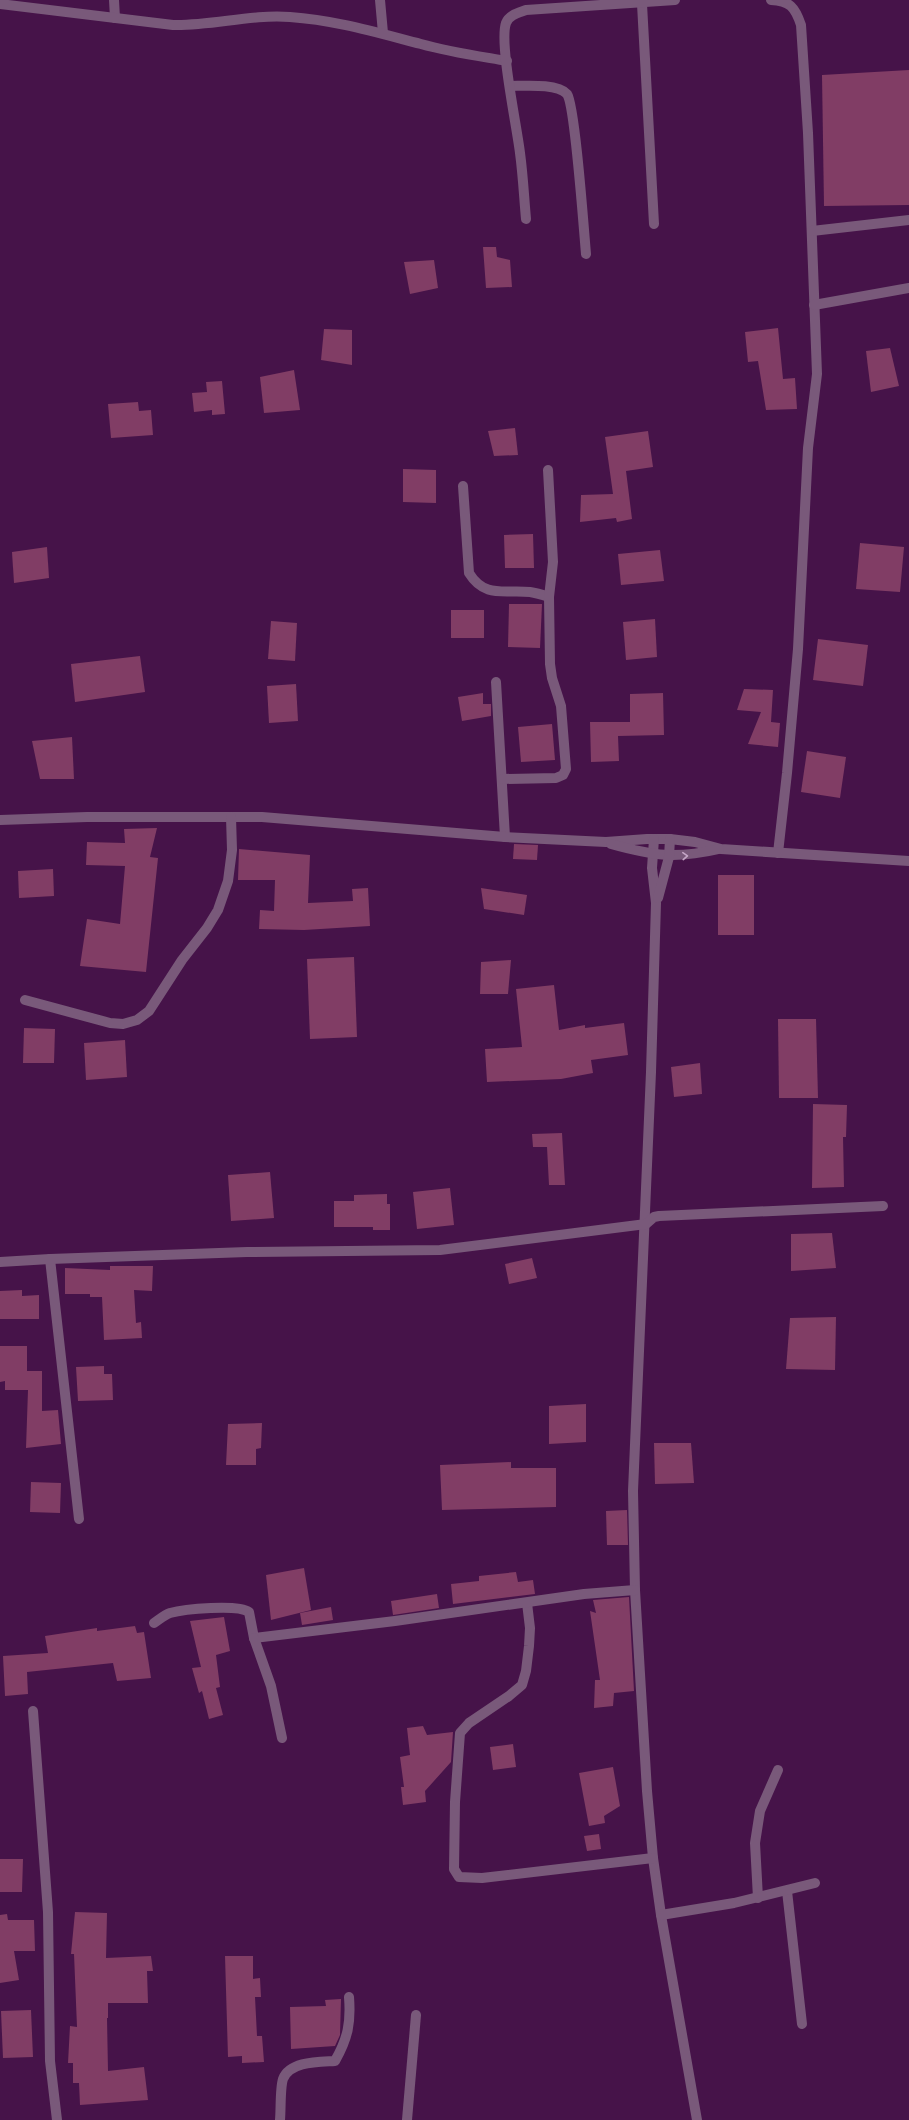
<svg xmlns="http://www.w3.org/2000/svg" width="909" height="2120" viewBox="0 0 909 2120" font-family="Spectral,serif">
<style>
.building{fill:#813d65}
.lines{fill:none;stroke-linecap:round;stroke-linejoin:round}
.minor{stroke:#79597a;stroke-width:10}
.oneway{stroke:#c5a6c6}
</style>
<rect width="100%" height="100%" fill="#461349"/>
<g class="building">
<polygon points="909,70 909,205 824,206 822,75"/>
<polygon points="483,247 496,247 497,257 510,260 512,287 486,288"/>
<polygon points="434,260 438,288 410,294 404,262"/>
<polygon points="778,328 783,379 795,378 797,409 766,410 758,361 748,362 745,332"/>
<polygon points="324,329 352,330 352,365 321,360"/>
<polygon points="890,348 899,386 871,392 866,351"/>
<polygon points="294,370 300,410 264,413 260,377"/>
<polygon points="222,381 225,414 212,415 212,410 194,412 192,393 207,392 206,382"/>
<polygon points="138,402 139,411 151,410 153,435 111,438 108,404"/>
<polygon points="515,428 518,455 494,456 488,431"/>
<polygon points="648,431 653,467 626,471 632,519 617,522 616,518 580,522 581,495 613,494 605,437"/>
<polygon points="403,469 436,470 436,503 403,502"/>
<polygon points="533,534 534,568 505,568 504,535"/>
<polygon points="860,543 904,547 900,592 856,589"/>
<polygon points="47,547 49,578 14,583 12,552"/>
<polygon points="660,550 664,581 621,585 618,554"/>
<polygon points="509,604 542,604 540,648 508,647"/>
<rect x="451" y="610" width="33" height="28"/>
<polygon points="655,619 657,657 626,660 623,622"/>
<polygon points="271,621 297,623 295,661 268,659"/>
<polygon points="818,639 868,645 863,686 813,680"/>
<polygon points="140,656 145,692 75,702 71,664"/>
<polygon points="296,684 298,721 269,723 267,686"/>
<polygon points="744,689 773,690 771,722 780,723 778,747 748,744 761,712 737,710"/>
<polygon points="483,693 483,704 491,704 491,716 462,721 458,697"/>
<polygon points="663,693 664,735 618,736 619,761 591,762 590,722 630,722 630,694"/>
<polygon points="552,724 555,760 521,762 518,727"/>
<polygon points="72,737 74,779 40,779 32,741"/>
<polygon points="807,751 846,757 840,798 801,792"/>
<polygon points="157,828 150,857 158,858 146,972 80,966 87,919 120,924 125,866 86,865 87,842 125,843 124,829"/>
<polygon points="514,844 538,845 537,860 513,859"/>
<polygon points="239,849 310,855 308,903 353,901 352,889 368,888 370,926 304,930 259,929 260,910 274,911 275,880 238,880"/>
<polygon points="53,869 54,896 19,898 18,871"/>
<rect x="718" y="875" width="36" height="60"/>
<polygon points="481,888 527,895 524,915 484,909"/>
<polygon points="354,957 357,1037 310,1039 307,959"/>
<polygon points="511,960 508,994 480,994 481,962"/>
<polygon points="554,985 559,1030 585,1025 585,1028 624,1023 628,1055 591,1060 593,1073 561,1079 487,1082 485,1049 522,1047 516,989"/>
<polygon points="778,1019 816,1019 818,1098 779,1098"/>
<polygon points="24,1028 55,1029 54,1063 23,1063"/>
<polygon points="125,1040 127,1077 86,1080 84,1043"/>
<polygon points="700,1063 702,1094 674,1097 671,1067"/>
<polygon points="813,1104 847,1105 846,1137 843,1137 844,1187 812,1188"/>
<polygon points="562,1133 565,1185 549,1185 547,1147 533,1147 532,1134"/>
<polygon points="270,1172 274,1218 231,1221 228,1175"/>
<polygon points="450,1188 454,1225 417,1229 413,1192"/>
<polygon points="387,1194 387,1204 390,1204 390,1230 373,1230 373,1227 334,1227 334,1201 354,1201 354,1195"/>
<polygon points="832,1233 836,1268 791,1271 791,1234"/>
<polygon points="532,1258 537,1278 509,1284 505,1264"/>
<polygon points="110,1266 153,1266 152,1291 134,1290 136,1323 141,1322 142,1338 104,1340 102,1297 90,1297 90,1294 65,1294 65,1268 110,1270"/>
<polygon points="22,1290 22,1296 39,1295 39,1319 0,1319 0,1291"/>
<polygon points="836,1317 835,1370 786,1369 790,1318"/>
<polygon points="0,1346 27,1346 27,1371 42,1371 42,1411 58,1410 61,1444 26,1448 28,1390 5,1390 5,1381 0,1382"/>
<polygon points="104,1366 104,1374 112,1374 113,1400 78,1401 76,1367"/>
<polygon points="586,1404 586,1442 549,1444 549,1406"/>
<polygon points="262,1423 261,1448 256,1449 256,1465 226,1465 228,1424"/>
<polygon points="654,1443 691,1443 694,1483 655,1484"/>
<polygon points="511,1462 511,1468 556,1468 556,1507 442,1510 440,1465"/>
<polygon points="31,1482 61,1483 60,1513 30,1512"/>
<polygon points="627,1510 628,1545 607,1545 606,1511"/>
<polygon points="304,1568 311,1610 271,1620 266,1575"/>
<polygon points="516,1572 518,1582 533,1580 535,1594 453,1604 451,1584 479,1581 479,1576"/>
<polygon points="437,1594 439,1608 393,1615 391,1601"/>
<polygon points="629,1597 634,1691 614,1693 613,1706 594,1708 595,1680 600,1680 590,1611 596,1613 593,1600"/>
<polygon points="331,1607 333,1620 302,1625 300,1613"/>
<polygon points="224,1617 230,1651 216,1655 220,1687 216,1688 223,1715 209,1719 202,1691 199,1693 192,1668 201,1667 190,1621"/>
<polygon points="135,1626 137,1633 144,1632 151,1678 117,1681 113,1663 27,1672 28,1694 5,1696 3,1656 48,1653 45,1636 97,1628 97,1631"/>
<polygon points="423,1726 427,1735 453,1732 451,1762 425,1791 426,1802 403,1805 401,1787 404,1787 400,1757 410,1755 407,1728"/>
<polygon points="513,1744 516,1767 493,1770 490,1747"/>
<polygon points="613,1767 620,1806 604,1816 605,1823 589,1826 579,1773"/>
<polygon points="599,1834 601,1849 587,1851 584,1836"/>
<polygon points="0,1859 23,1859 22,1892 0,1892"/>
<polygon points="75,1912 107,1913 106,1958 151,1956 153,1971 147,1971 148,2003 108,2003 108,2018 107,2018 108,2071 144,2067 148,2100 80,2105 79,2083 73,2083 73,2063 68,2063 70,2026 77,2027 74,1954 71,1954"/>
<polygon points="7,1914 8,1920 34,1920 35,1951 14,1951 19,1980 0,1983 0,1915"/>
<polygon points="225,1956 253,1956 253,1979 260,1978 261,1997 255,1997 257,2036 262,2036 264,2062 242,2063 242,2056 228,2057"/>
<polygon points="341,1999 340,2035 335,2046 291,2049 290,2007 326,2006 325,2000"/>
<polygon points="31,2010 33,2057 3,2058 1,2011"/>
</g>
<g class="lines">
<g class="minor">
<polyline points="114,0 115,18"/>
<polyline points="380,0 383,33"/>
<path d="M771 0C790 1 795 7 801 25L808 133 817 374 808 448 798 649 787 773 778 853"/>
<path d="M0 4 173 25C212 26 251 14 290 17 335 20 378 33 421 44 449 52 478 56 507 61"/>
<polyline points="642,4 654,224"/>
<path d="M510 86C524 86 557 83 567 94 575 105 584 232 586 254"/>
<path d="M526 219C524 197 523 175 520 153 517 127 499 43 506 23 509 15 518 13 526 10L675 0"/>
<polyline points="812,231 909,220"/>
<polyline points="814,305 909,288"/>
<path d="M463 486 469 573C485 599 505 589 530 592 537 593 543 595 549 597"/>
<polyline points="496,682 505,837"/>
<polyline points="503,779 556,778 563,775 566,769 561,706 552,678 550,664 549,597 553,562 548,470"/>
<polyline points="0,820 87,817 262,817 505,837 606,842 647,839 670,839 695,842 721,849 909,861"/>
<polyline points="654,839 652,868 656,903 651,1072 633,1491 635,1590 647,1791 653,1858 661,1915 697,2120"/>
<path d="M611 844C654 856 676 859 719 849"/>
<polyline points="658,898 669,857 670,839"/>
<polyline points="25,1000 110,1023 123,1024 137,1020 149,1011 182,960 207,928 218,910 228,881 232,850 231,817"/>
<polyline points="50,1259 79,1519"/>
<polyline points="0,1262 50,1259 247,1252 440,1250 646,1224 654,1217 659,1216 883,1206"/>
<polyline points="527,1603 530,1628 529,1646 526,1671 522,1685 509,1696 469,1723 460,1733 455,1802 454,1869 459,1877 482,1878 653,1858"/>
<path d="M154 1623C159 1620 164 1615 170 1613 184 1609 238 1604 249 1612L254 1638 395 1621 584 1594 635 1590"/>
<polyline points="254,1638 271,1686 282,1738"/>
<polyline points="33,1711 48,1912 50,2061 57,2120"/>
<polyline points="787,1891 802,2024"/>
<polyline points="758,1898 755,1843 760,1811 778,1770"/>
<polyline points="661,1915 734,1903 815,1883"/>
<path d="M280 2120C281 2109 280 2088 283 2079 290 2061 319 2062 335 2061 348 2038 351 2023 349 1997"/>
<polyline points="407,2120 416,2015"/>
</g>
</g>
<defs><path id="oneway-chevron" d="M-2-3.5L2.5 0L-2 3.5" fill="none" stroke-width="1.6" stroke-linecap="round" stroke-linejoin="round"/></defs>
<use class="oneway" href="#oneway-chevron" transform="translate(685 856) rotate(-3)"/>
</svg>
